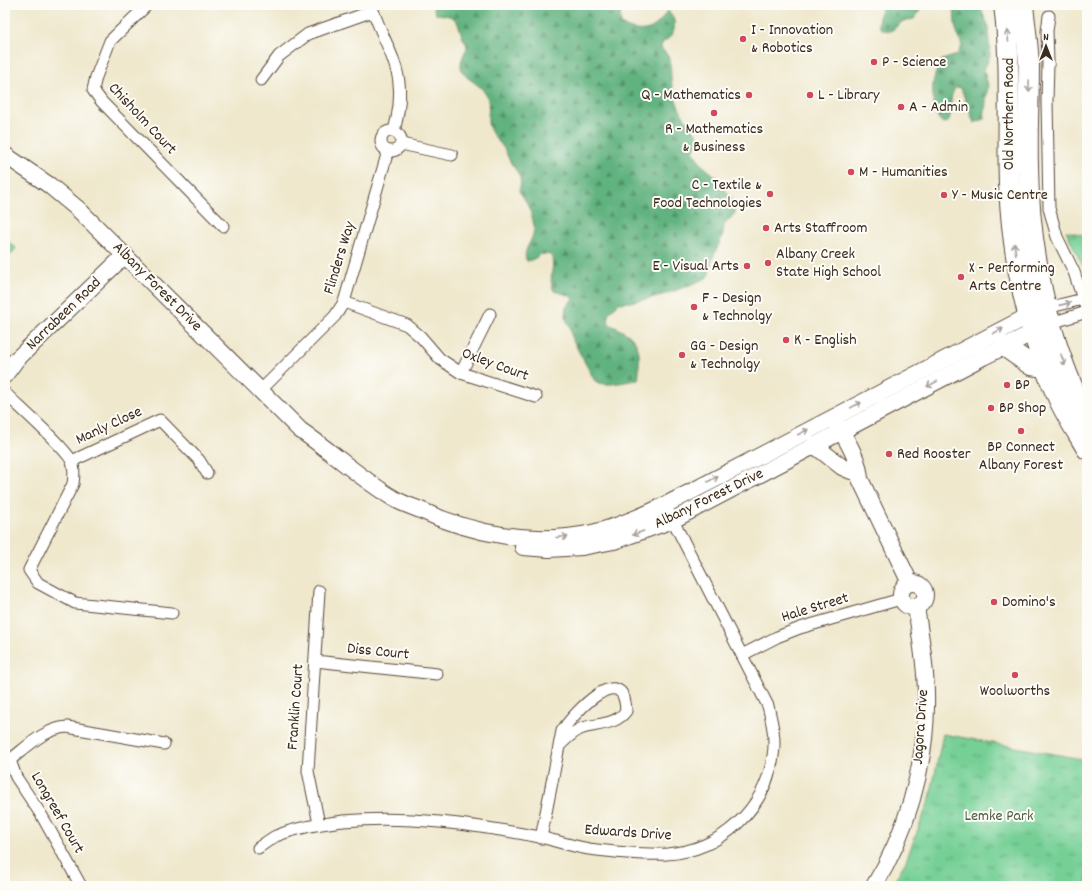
<svg xmlns="http://www.w3.org/2000/svg" width="1092" height="891" viewBox="0 0 1092 891" font-family="Dekko,sans-serif">
<style>
.forest{fill:url(#forest-firs);stroke:#4e6e4e}
.park{fill:url(#park-tufts);stroke:#587d5a}
.lines{fill:none;stroke-linecap:round;stroke-linejoin:round}
.street-casing{stroke:#564638;stroke-width:13}
.secondary-casing{stroke:#564638;stroke-width:18}
.highway-casing{stroke:#564638;stroke-width:22}
.street{stroke:#fff;stroke-width:11}
.secondary{stroke:#fff;stroke-width:16}
.highway{stroke:#fff;stroke-width:20}
.oneway{stroke:#a79f9a}
.poi-dot{fill:#d1495b;stroke:#fdfcf7;stroke-width:1.5}
.labels{text-anchor:middle;dominant-baseline:central;stroke-width:4;stroke-linejoin:round;paint-order:stroke}
.poi-label{font-size:16px;fill:#3b2a1e;stroke:#fdfcf7;text-anchor:start}
.street-label{font-size:16px;fill:#3b2a1e;stroke:#fdfcf7}
.park-label{font-size:16px;fill:#4d5c42;stroke:#fdfcf7}
</style>
<defs>
<pattern id="forest-firs" width="22" height="20" patternUnits="userSpaceOnUse"><rect width="22" height="20" fill="#60b27f"/><path d="M5 1l3.5 6h-7zM16 11l3.5 6h-7z" fill="#509167"/></pattern>
<pattern id="park-tufts" width="24" height="20" patternUnits="userSpaceOnUse"><rect width="24" height="20" fill="#76d096"/><path d="M3 7l-1-3M5 7V3M7 7l1-3M15 17l-1-3M17 17v-4M19 17l1-3" fill="none" stroke="#62a97a"/></pattern>
</defs>
<rect width="100%" height="100%" fill="#fdfcf7"/>
<filter id="ink" filterUnits="userSpaceOnUse"><feTurbulence type="fractalNoise" baseFrequency=".025" numOctaves="2"/><feDisplacementMap in="SourceGraphic" scale="8" xChannelSelector="R" yChannelSelector="G"/><feConvolveMatrix kernelMatrix="1 2 1 2 8 2 1 2 1" color-interpolation-filters="sRGB"/></filter>
<filter id="wash" filterUnits="userSpaceOnUse"><feTurbulence type="fractalNoise" baseFrequency=".012" numOctaves="4" result="noise"/><feDisplacementMap in="SourceGraphic" scale="16" xChannelSelector="R" yChannelSelector="G"/><feGaussianBlur stdDeviation="0.9" result="paint"/><feColorMatrix in="noise" values="0 0 0 0 0 0 0 0 0 0 0 0 0 0 0 0 0 1.4 0 .05"/><feComposite in="paint" operator="in"/></filter>
<g filter="url(#wash)">
<rect width="100%" height="100%" fill="#efe8cd"/>
<g class="forest">
<path d="M432 5H620L621 24C632 31 646 34 657 24 662 20 663 15 668 11 674 15 677 27 672 34 670 38 664 41 661 45L662 50C674 57 669 73 672 85 674 95 678 108 684 117 689 124 695 130 699 138V143L695 146 693 151 701 164 721 181 725 190 735 203V213L724 225 723 235 712 259 709 274 706 278C677 291 650 301 619 303L608 314 609 324C629 334 641 339 639 364 639 369 639 375 638 380 625 381 607 388 595 381L572 339 570 327 565 317 566 307 573 299 569 295 554 291C547 279 556 268 551 255L541 254 532 260 527 261C521 251 533 242 534 229 534 216 526 200 519 191 523 178 519 174 511 163 508 159 507 154 505 150 500 142 492 136 489 127 486 119 491 106 487 97 479 76 448 81 467 48 467 43 464 41 462 36 457 18 456 16 436 14Z"/>
<path d="M878 5H919L920 11 914 19 903 21 891 31C875 31 877 21 882 10Z"/>
<path d="M954 5H979L988 25 990 56 984 70 988 85 984 119 974 123 961 88 956 87C947 98 954 111 948 122L943 123C933 117 932 95 933 84 934 75 938 67 942 60L957 55 962 46 955 26Z"/>
</g>
<g class="park">
<polygon points="1066,231 1087,236 1087,275"/>
<polygon points="5,239 16,248 5,261"/>
<polygon points="943,734 1087,760 1087,886 891,886 906,861 930,798"/>
</g>
</g>
<g filter="url(#ink)">
<g class="lines">
<g class="street-casing">
<g id="street">
<polyline points="147,5 110,41 96,77 93,90 102,102 223,226"/>
<path d="M371 5C389 58 410 71 394 131"/>
<polyline points="1049,16 1047,31 1048,63 1047,101 1049,208 1057,237 1074,272 1087,311"/>
<polyline points="261,80 279,56 308,34 373,11"/>
<circle cx="391" cy="141" r="10"/>
<polyline points="401,144 452,155"/>
<polyline points="344,302 407,325 421,337 440,359 461,373 536,397"/>
<polyline points="1047,308 1083,299"/>
<polyline points="1051,323 1087,312"/>
<polyline points="461,373 490,314"/>
<polyline points="260,391 335,316 344,302 388,151"/>
<path d="M5 393C17 405 68 450 72 462 75 469 74 477 73 484L29 570 38 583 75 603 172 613"/>
<polyline points="72,461 160,420 199,460 207,473"/>
<polyline points="742,655 777,637 800,628 901,599"/>
<polyline points="315,661 437,674"/>
<polyline points="5,756 10,760 16,777 42,816 81,886"/>
<path d="M10 760C28 746 44 729 67 727L164 744"/>
<polyline points="319,824 308,771 319,591"/>
<path d="M541 838 562 731C573 714 624 658 626 711 615 726 596 723 580 729 572 733 566 739 560 745"/>
<path d="M258 848C264 844 270 839 276 836 297 827 321 824 343 821 409 815 476 825 540 837 556 841 572 846 589 849 613 852 642 855 667 854 722 850 765 809 773 756 776 739 772 722 768 706L665 505"/>
</g>
</g>
<g class="secondary-casing">
<g id="secondary">
<path d="M5 155 49 185 78 209 300 430C332 452 360 478 393 498 401 503 410 506 418 509 472 534 533 546 592 533 622 526 652 512 679 498L1038 311"/>
<polyline points="5,375 16,360 125,255"/>
<path d="M836 422C846 439 859 459 860 479L910 583"/>
<polyline points="814,445 842,467 851,471"/>
<polyline points="523,547 549,549 582,547 614,541 673,520 983,357 1044,327"/>
<circle cx="913" cy="595" r="12"/>
<path d="M874 886C906 834 925 769 926 707 927 674 921 640 916 607"/>
</g>
</g>
<g class="highway-casing">
<g id="highway">
<path d="M1004 5C1012 66 1007 123 1009 184 1012 258 1028 337 1061 404 1069 420 1078 434 1087 449"/>
<path d="M1023 5C1025 25 1028 45 1029 65 1029 99 1027 132 1028 166 1029 252 1048 341 1087 418"/>
<polyline points="1004,346 1031,365 1045,367"/>
</g>
</g>
<use href="#street" class="street"/>
<use href="#secondary" class="secondary"/>
<use href="#highway" class="highway"/>
</g>
<defs><path id="oneway-shaft" d="M-6 0H5M1.5-3L5.5 0L1.5 3" fill="none" stroke-width="1.6" stroke-linecap="round" stroke-linejoin="round"/></defs>
<g class="oneway">
<use href="#oneway-shaft" transform="translate(1008 36) rotate(-95)"/>
<use href="#oneway-shaft" transform="translate(1029 86) rotate(91)"/>
<use href="#oneway-shaft" transform="translate(1015 249) rotate(-99)"/>
<use href="#oneway-shaft" transform="translate(1065 304) rotate(-13)"/>
<use href="#oneway-shaft" transform="translate(998 331) rotate(-28)"/>
<use href="#oneway-shaft" transform="translate(1063 360) rotate(70)"/>
<use href="#oneway-shaft" transform="translate(932 384) rotate(152)"/>
<use href="#oneway-shaft" transform="translate(856 405) rotate(-28)"/>
<use href="#oneway-shaft" transform="translate(803 432) rotate(-27)"/>
<use href="#oneway-shaft" transform="translate(713 479) rotate(-28)"/>
<use href="#oneway-shaft" transform="translate(638 533) rotate(160)"/>
<use href="#oneway-shaft" transform="translate(562 537) rotate(-5)"/>
</g>
</g>
<g class="poi-dot">
<circle cx="743" cy="39" r="4"/>
<circle cx="874" cy="62" r="4"/>
<circle cx="749" cy="95" r="4"/>
<circle cx="810" cy="95" r="4"/>
<circle cx="901" cy="107" r="4"/>
<circle cx="714" cy="113" r="4"/>
<circle cx="851" cy="172" r="4"/>
<circle cx="770" cy="194" r="4"/>
<circle cx="944" cy="195" r="4"/>
<circle cx="766" cy="228" r="4"/>
<circle cx="768" cy="263" r="4"/>
<circle cx="747" cy="266" r="4"/>
<circle cx="961" cy="277" r="4"/>
<circle cx="694" cy="307" r="4"/>
<circle cx="786" cy="340" r="4"/>
<circle cx="682" cy="355" r="4"/>
<circle cx="1007" cy="385" r="4"/>
<circle cx="991" cy="408" r="4"/>
<circle cx="1021" cy="431" r="4"/>
<circle cx="889" cy="454" r="4"/>
<circle cx="994" cy="602" r="4"/>
<circle cx="1015" cy="675" r="4"/>
</g>
<g class="labels">
<g class="poi-label">
<text x="751" y="30">I - Innovation<tspan x="751" dy="18">&amp; Robotics</tspan></text>
<text x="882" y="62">P - Science</text>
<text x="741" y="95" text-anchor="end">Q - Mathematics</text>
<text x="818" y="95">L - Library</text>
<text x="909" y="107">A - Admin</text>
<text x="714" y="129" text-anchor="middle">R - Mathematics<tspan x="714" dy="18">&amp; Business</tspan></text>
<text x="859" y="172">M - Humanities</text>
<text x="762" y="185" text-anchor="end">C - Textile &amp;<tspan x="762" dy="18">Food Technologies</tspan></text>
<text x="952" y="195">Y - Music Centre</text>
<text x="774" y="228">Arts Staffroom</text>
<text x="776" y="254">Albany Creek<tspan x="776" dy="18">State High School</tspan></text>
<text x="739" y="266" text-anchor="end">E - Visual Arts</text>
<text x="969" y="268">X - Performing<tspan x="969" dy="18">Arts Centre</tspan></text>
<text x="702" y="298">F - Design<tspan x="702" dy="18">&amp; Technolgy</tspan></text>
<text x="794" y="340">K - English</text>
<text x="690" y="346">GG - Design<tspan x="690" dy="18">&amp; Technolgy</tspan></text>
<text x="1015" y="385">BP</text>
<text x="999" y="408">BP Shop</text>
<text x="1021" y="447" text-anchor="middle">BP Connect<tspan x="1021" dy="18">Albany Forest</tspan></text>
<text x="897" y="454">Red Rooster</text>
<text x="1002" y="602">Domino's</text>
<text x="1015" y="691" text-anchor="middle">Woolworths</text>
</g>
<g class="street-label">
<text transform="translate(1009 114) rotate(-90)">Old Northern Road</text>
<text transform="translate(142 119) rotate(47)">Chisholm Court</text>
<text transform="translate(340 258) rotate(-73)">Flinders Way</text>
<text transform="translate(157 287) rotate(45)">Albany Forest Drive</text>
<text transform="translate(64 314) rotate(-44)">Narrabeen Road</text>
<text transform="translate(495 365) rotate(20)">Oxley Court</text>
<text transform="translate(109 426) rotate(-25)">Manly Close</text>
<text transform="translate(709 499) rotate(-26)">Albany Forest Drive</text>
<text transform="translate(815 608) rotate(-17)">Hale Street</text>
<text transform="translate(378 652) rotate(6)">Diss Court</text>
<text transform="translate(296 707) rotate(-86)">Franklin Court</text>
<text transform="translate(921 727) rotate(-86)">Jagora Drive</text>
<text transform="translate(57 813) rotate(60)">Longreef Court</text>
<text transform="translate(628 833) rotate(4)">Edwards Drive</text>
</g>
<g class="park-label">
<text x="999" y="816">Lemke Park</text>
</g>
</g>
<rect width="1092" height="891" fill="none" stroke="#fdfcf7" stroke-width="20"/>
<g transform="translate(1046 46)" stroke="#fdfcf7" stroke-width="3" paint-order="stroke">
<path d="M0-3L7 15L0 10L-7 15Z" fill="#3b2a1e"/>
<text y="-6" font-size="11" font-weight="bold" text-anchor="middle" fill="#3b2a1e">N</text>
</g>
</svg>
